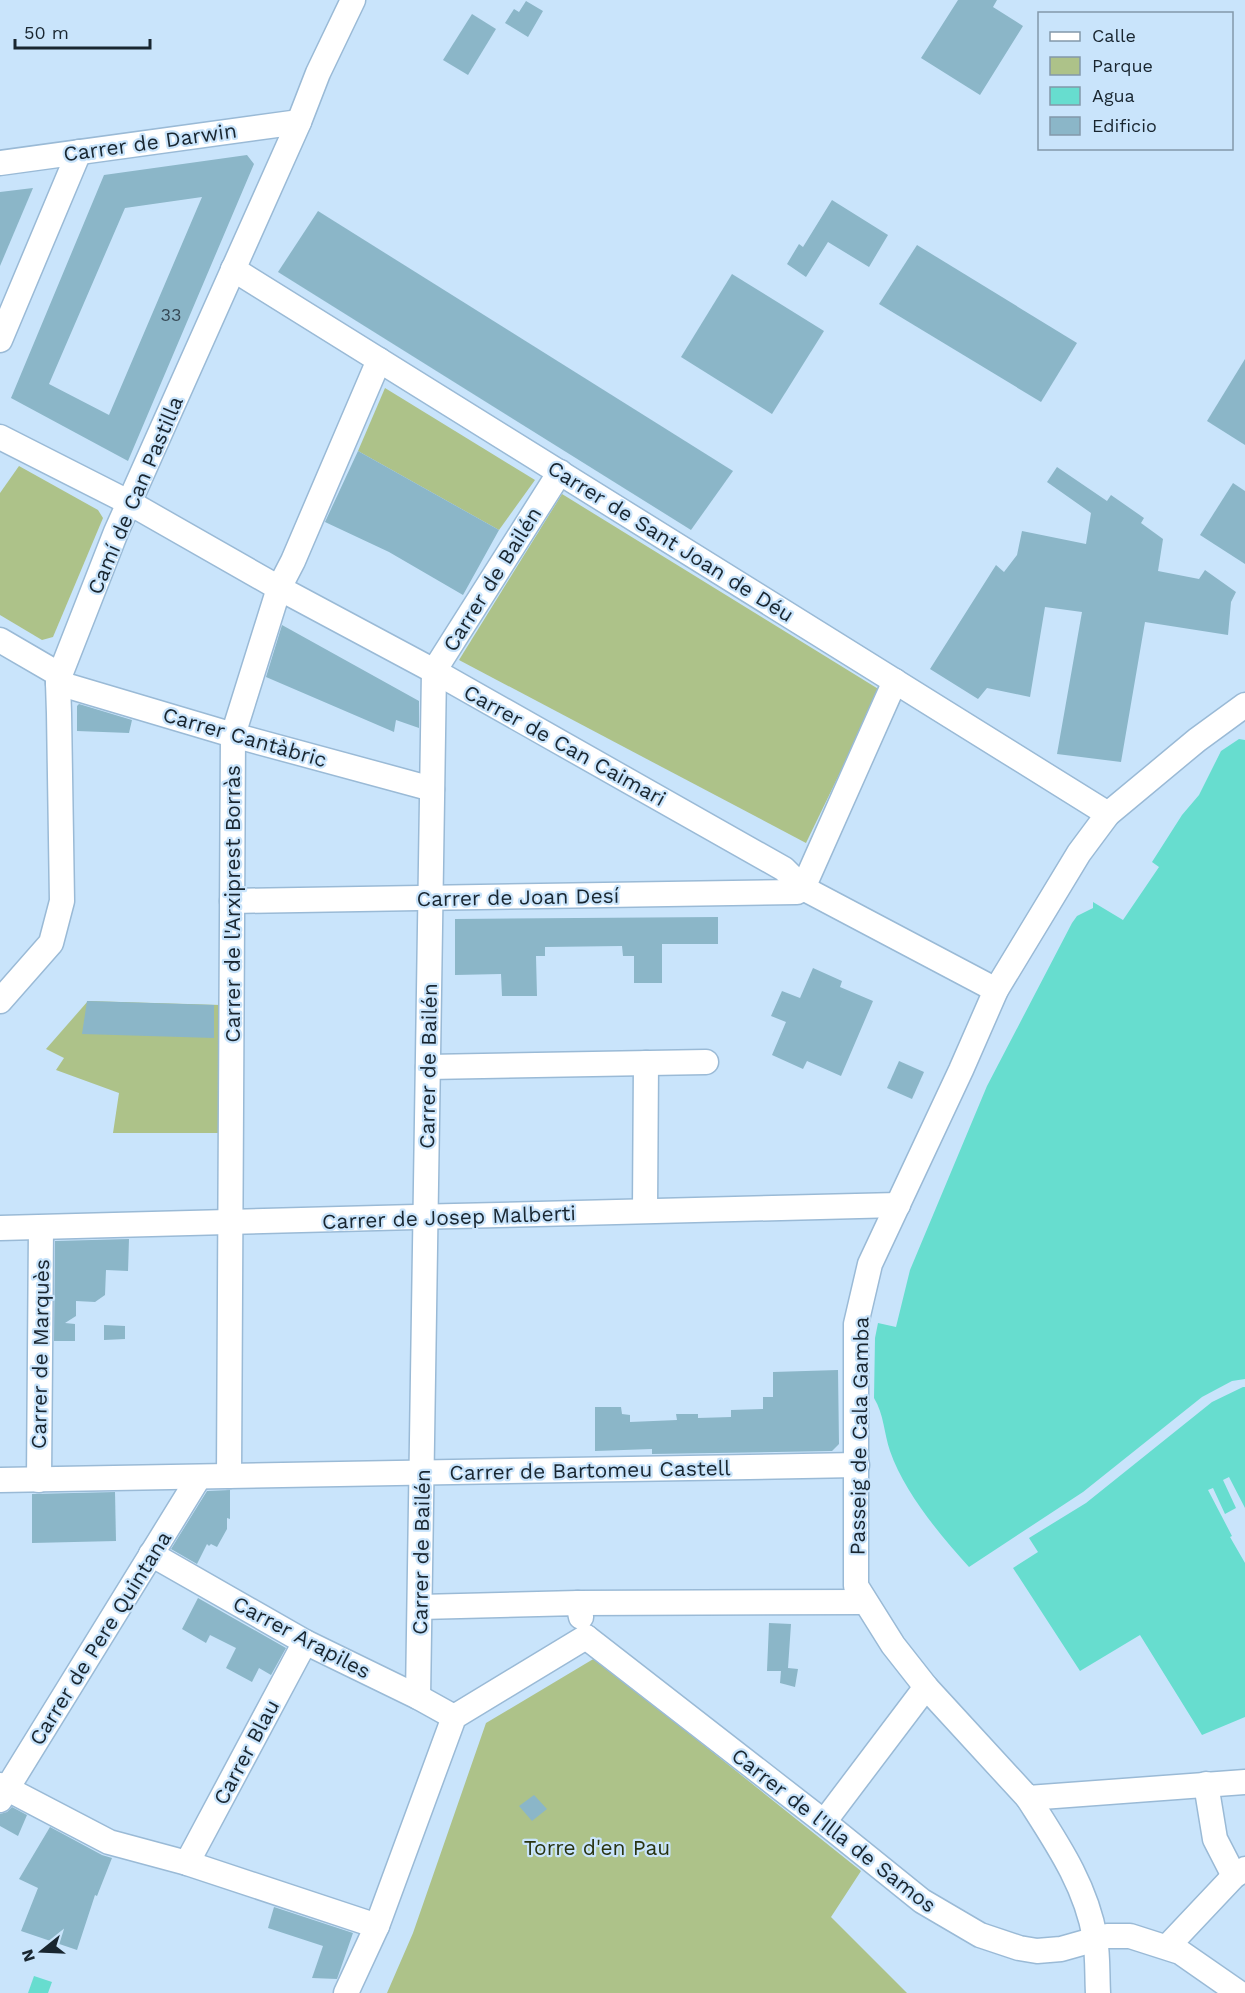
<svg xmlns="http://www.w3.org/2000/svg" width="1245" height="1993" viewBox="0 0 1245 1993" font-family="'Work Sans',sans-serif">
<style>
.green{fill:#adc289}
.water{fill:#67ddcf}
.building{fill:#8bb6c8;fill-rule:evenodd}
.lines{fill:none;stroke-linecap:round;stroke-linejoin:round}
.minor-casing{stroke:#9abad6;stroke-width:27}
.minor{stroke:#fff;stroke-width:24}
.labels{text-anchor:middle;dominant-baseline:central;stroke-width:4.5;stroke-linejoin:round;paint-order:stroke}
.number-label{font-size:18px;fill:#364a56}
.street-label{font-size:21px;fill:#192630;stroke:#c9e4fb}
.park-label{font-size:21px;fill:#283311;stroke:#c9e4fb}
</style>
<rect width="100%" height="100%" fill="#c9e4fb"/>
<g class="green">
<polygon points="385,388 535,480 499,530 358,451"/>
<polygon points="19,466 98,510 103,518 53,637 42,640 0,615 0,493"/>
<polygon points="562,494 880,690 806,843 459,660"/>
<polygon points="88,1001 221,1005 220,1133 113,1133 119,1093 56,1070 64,1058 46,1049"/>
<polygon points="595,1658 861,1871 831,1917 907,1993 387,1993 413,1933 486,1723"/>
</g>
<g class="water">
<path d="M1239 739 1245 740V1379L1232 1381 1202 1397 1083 1492 969 1567C940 1535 904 1492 890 1451 884 1434 884 1414 874 1398L875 1338 878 1323 896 1327 910 1270 987 1086 1072 923 1077 916 1093 908V902L1123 920 1159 867 1152 862 1182 815 1199 795 1221 751Z"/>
<polygon points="1243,1387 1245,1387 1245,1508 1229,1477 1223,1480 1236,1508 1225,1514 1213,1488 1208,1490 1232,1536 1230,1537 1245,1563 1245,1717 1202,1735 1140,1635 1080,1671 1013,1568 1038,1552 1029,1538 1086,1503 1212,1402"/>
<polygon points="34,1976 52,1982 48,1993 28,1993"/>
</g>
<g class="building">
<polygon points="958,0 997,0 993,7 1023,26 980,95 921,58"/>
<polygon points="526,1 543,11 528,37 505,23 514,9 519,12"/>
<polygon points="472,14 496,29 468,75 443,60"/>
<path d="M247 155 254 164 128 461 11 398 104 175ZM202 197 109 415 49 384 125 208Z"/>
<polygon points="33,188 0,266 0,192"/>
<polygon points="832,200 888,235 869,267 828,242 806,277 787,264 799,244 803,247"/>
<polygon points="318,211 733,471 691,530 278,272"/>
<polygon points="917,245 1077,343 1041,402 879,304"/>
<polygon points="732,274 824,331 772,414 681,357"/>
<polygon points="1245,359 1245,445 1207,421"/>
<polygon points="358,451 499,530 463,595 389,552 325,522"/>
<polygon points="1057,467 1107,501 1111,495 1144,518 1141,523 1163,539 1158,571 1199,579 1205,570 1236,592 1231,602 1228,635 1145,622 1121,762 1057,754 1082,612 1045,607 1030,697 987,688 978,699 930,669 996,565 1004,572 1017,555 1022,531 1086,544 1091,513 1047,482"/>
<polygon points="1233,483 1245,491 1245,564 1200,535"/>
<polygon points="282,625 419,701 419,728 396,720 394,732 266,677"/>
<polygon points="79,704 132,720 129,733 77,731 77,706"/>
<polygon points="718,917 718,944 662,944 662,983 634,983 634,956 623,956 622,946 545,947 545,956 536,956 537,996 502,996 501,974 455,975 455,919"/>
<polygon points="813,968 842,981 840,987 873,1001 841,1076 807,1061 803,1069 772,1055 786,1022 771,1016 782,991 800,998"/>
<polygon points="87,1001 214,1005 214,1038 82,1034"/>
<polygon points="899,1061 924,1072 912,1099 887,1088"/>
<polygon points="129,1239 128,1271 106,1270 105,1295 95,1302 76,1301 76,1316 65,1323 75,1324 75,1341 54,1341 55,1241"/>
<polygon points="104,1325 125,1326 125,1339 104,1340"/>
<polygon points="838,1370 839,1444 832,1451 652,1454 652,1449 595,1451 595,1407 621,1407 622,1414 630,1415 630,1422 677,1420 676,1414 698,1414 698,1418 731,1417 731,1410 763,1409 763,1397 773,1397 773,1372"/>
<polygon points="230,1490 230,1519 227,1518 227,1529 217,1547 211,1544 209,1546 207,1544 197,1564 171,1549 207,1491"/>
<polygon points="115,1492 116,1541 32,1543 32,1494"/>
<polygon points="198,1598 286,1648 271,1675 259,1668 252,1682 226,1668 236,1648 210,1635 206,1643 182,1629"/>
<polygon points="769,1623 791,1624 788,1668 798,1669 795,1687 780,1683 781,1671 767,1671"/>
<polygon points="534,1795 547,1809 532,1821 519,1806"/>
<polygon points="12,1807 27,1815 18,1836 0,1826 0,1814 7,1812"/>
<polygon points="50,1827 102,1855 112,1858 97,1896 95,1895 77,1950 21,1931 38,1888 19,1879"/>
<polygon points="274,1907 353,1933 337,1979 312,1978 323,1946 268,1928"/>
</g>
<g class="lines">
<g class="minor-casing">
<g id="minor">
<polyline points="0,163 299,122"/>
<polyline points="233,269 1108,814"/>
<polyline points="0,340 79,152"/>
<polyline points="0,437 130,503 279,588 434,671 784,869 803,888 996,990"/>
<polyline points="0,640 60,675"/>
<polyline points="58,683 233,735 432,789"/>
<polyline points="1245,705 1197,740 1108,814 1079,853 996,990 961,1070 870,1264 856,1324 856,1586 893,1645 926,1687 1028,1798 1245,1782"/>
<polyline points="803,888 895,681"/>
<polyline points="232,901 797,892 803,888"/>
<polyline points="0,1001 51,943 62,901 59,713 58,683 60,675 116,532 299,122 318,73 353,0"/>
<polyline points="428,1067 706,1062"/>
<polyline points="645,1209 646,1063"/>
<path d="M0 1228C299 1222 599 1210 898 1205"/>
<polyline points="229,1476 233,735 279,588 293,561 379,360"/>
<polyline points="0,1480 857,1465"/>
<polyline points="39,1480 41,1228"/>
<polyline points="151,1554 305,1642 418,1697 454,1717"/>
<polyline points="578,1603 864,1602"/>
<polyline points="420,1607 578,1603 581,1617"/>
<polyline points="586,1637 824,1822 922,1901 980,1935 1019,1948 1037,1951 1061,1949 1107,1936 1130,1936 1180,1952 1239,1993"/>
<polyline points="418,1697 434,671 560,472"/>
<polyline points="1206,1784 1215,1839 1234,1876"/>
<polyline points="0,1785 109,1842 187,1863 377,1926"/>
<path d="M1028 1798C1056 1842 1086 1885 1095 1938 1098 1956 1097 1975 1098 1993"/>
<polyline points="0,1800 199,1477"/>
<polyline points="824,1822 926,1687"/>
<polyline points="187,1863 305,1642"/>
<polyline points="1167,1947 1234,1876 1245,1869"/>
<polyline points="346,1993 377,1926 454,1717 586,1637"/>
</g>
</g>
<use href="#minor" class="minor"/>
</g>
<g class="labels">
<g class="number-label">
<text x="171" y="314">33</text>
</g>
<g class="street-label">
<text transform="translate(150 142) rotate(-8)">Carrer de Darwin</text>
<text transform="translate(135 495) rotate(-67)">Camí de Can Pastilla</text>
<text transform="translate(671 541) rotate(32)">Carrer de Sant Joan de Déu</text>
<text transform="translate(492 579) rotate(-58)">Carrer de Bailén</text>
<text transform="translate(245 737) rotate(16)">Carrer Cantàbric</text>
<text transform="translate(565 745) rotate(29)">Carrer de Can Caimari</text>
<text transform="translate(518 897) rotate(-1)">Carrer de Joan Desí</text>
<text transform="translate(232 904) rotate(-90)">Carrer de l'Arxiprest Borràs</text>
<text transform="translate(428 1066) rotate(-89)">Carrer de Bailén</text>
<text transform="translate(449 1217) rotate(-2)">Carrer de Josep Malberti</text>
<text transform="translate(40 1354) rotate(-89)">Carrer de Marquès</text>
<text transform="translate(859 1436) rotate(-89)">Passeig de Cala Gamba</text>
<text transform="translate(590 1470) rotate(-1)">Carrer de Bartomeu Castell</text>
<text transform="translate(421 1552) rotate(-89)">Carrer de Bailén</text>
<text transform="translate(302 1637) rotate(28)">Carrer Arapiles</text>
<text transform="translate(100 1638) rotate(-58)">Carrer de Pere Quintana</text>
<text transform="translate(246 1752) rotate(-62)">Carrer Blau</text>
<text transform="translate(834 1830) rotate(38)">Carrer de l'Illa de Samos</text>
</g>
<g class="park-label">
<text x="597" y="1847">Torre d'en Pau</text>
</g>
</g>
<rect x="1038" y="12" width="195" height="138" fill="#c9e4fb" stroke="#8398aa" stroke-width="1.5"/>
<rect x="1050" y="32" width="30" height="9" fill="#ffffff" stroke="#8398aa" stroke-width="1.5"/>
<text x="1092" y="42" font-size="18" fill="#192630">Calle</text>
<rect x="1050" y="57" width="30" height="18" fill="#adc289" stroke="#8398aa" stroke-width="1.5"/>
<text x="1092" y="72" font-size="18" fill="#192630">Parque</text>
<rect x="1050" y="87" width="30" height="18" fill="#67ddcf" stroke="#8398aa" stroke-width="1.5"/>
<text x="1092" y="102" font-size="18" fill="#192630">Agua</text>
<rect x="1050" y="117" width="30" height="18" fill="#8bb6c8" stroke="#8398aa" stroke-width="1.5"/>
<text x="1092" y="132" font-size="18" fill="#192630">Edificio</text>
<g transform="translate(42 1951) rotate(252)" stroke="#c9e4fb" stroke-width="4.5" paint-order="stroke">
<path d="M0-4.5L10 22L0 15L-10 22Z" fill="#192630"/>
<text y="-9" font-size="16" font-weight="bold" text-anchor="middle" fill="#192630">N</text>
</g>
<path d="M15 39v9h135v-9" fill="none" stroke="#192630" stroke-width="3"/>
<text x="24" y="39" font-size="18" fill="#192630" stroke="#c9e4fb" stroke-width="4.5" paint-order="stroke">50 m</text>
</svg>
